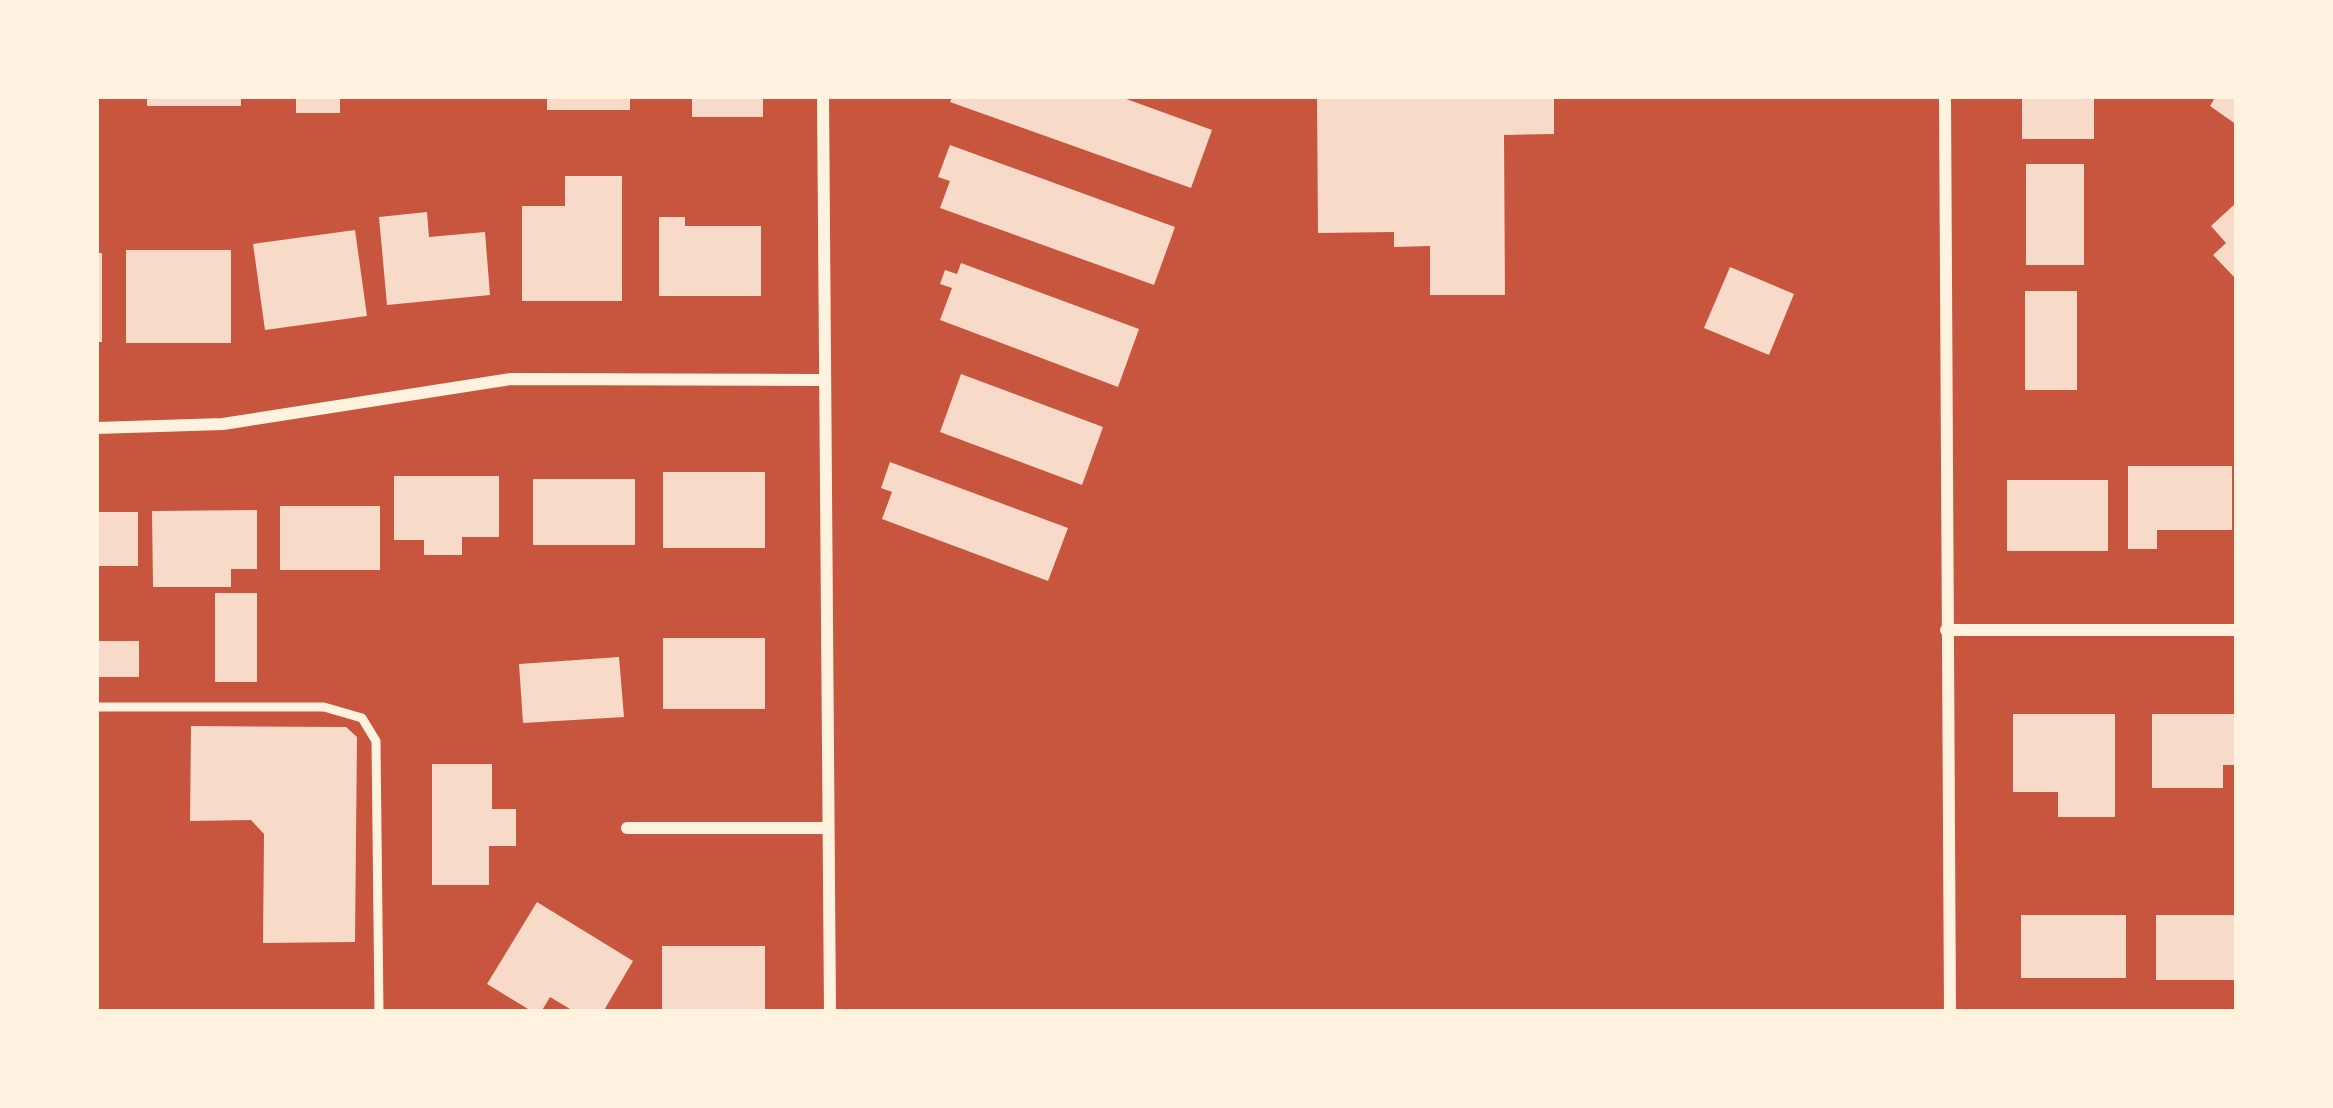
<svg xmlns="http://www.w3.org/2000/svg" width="2333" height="1108" viewBox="0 0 2333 1108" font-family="Karla,sans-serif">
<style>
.building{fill:#f7dbc8}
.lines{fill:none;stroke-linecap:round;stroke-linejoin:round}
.service{stroke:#fff3e0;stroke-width:9}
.minor{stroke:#fff3e0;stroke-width:12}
</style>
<rect width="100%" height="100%" fill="#c8553d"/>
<g class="building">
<rect x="147" y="96" width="94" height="10"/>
<rect x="296" y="96" width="44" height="17"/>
<rect x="547" y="96" width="83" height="14"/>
<rect x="692" y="96" width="71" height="21"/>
<polygon points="953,96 1118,96 1212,130 1191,188 950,102"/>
<polygon points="1317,96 1554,96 1554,134 1504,135 1505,295 1430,295 1430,246 1394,247 1394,232 1318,233"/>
<rect x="2022" y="96" width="72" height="43"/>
<polygon points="2216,96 2237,96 2237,125 2210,106"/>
<polygon points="950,145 1175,227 1154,285 940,208 950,181 938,177"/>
<rect x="2026" y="164" width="58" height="101"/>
<polygon points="565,176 622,176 622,301 522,301 522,206 565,206"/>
<polygon points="2237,202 2237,280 2213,255 2226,243 2211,226"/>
<polygon points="427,212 429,237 485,232 490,295 387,305 379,217"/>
<polygon points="659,217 685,217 685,226 761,226 761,296 659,296"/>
<polygon points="355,230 367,316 265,330 253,244"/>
<rect x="126" y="250" width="105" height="93"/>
<rect x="96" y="253" width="6" height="89"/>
<polygon points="961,263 1139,329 1118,387 940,320 952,288 940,284 945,270 957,274"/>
<polygon points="1730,267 1794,294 1769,355 1704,328"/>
<rect x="2025" y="291" width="52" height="99"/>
<polygon points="961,374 1103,427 1082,485 940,432"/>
<polygon points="890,462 1068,528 1048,581 882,519 892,492 881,488"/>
<polygon points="2128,466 2232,466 2232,530 2157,530 2157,549 2128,549"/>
<rect x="663" y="472" width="102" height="76"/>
<polygon points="394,476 499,476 499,537 462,537 462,555 424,555 424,540 394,540"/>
<rect x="533" y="479" width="102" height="66"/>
<rect x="2007" y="480" width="101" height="71"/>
<rect x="280" y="506" width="100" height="64"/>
<polygon points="257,510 257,569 231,569 231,587 153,587 152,511"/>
<rect x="96" y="512" width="42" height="54"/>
<rect x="215" y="593" width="42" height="89"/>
<rect x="663" y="638" width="102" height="71"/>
<rect x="99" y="641" width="40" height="36"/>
<polygon points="619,657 624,717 523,723 519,664"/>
<polygon points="2013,714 2115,714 2115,817 2058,817 2058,792 2013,792"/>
<polygon points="2152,714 2237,714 2237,765 2223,765 2223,788 2152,788"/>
<polygon points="191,726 346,727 357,737 355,942 263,943 264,834 251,820 190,821"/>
<polygon points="432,764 492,764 492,809 516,809 516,846 489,846 489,885 432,885"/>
<polygon points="537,902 633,961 603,1012 575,1012 550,997 541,1012 533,1012 487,984"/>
<rect x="2021" y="915" width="105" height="63"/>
<rect x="2156" y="915" width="81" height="65"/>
<rect x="662" y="946" width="103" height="66"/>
</g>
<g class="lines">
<polyline class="service" points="96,707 324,707 362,718 376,741 379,1012"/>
<g class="minor">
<polyline points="823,96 830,1012"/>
<polyline points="1945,96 1950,1012"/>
<polyline points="96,428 223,424 511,379 824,380"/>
<polyline points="1946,630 2237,630"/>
<polyline points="627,828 827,828"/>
</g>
</g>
<rect width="2333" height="1108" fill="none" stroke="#fff3e0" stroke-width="198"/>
</svg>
